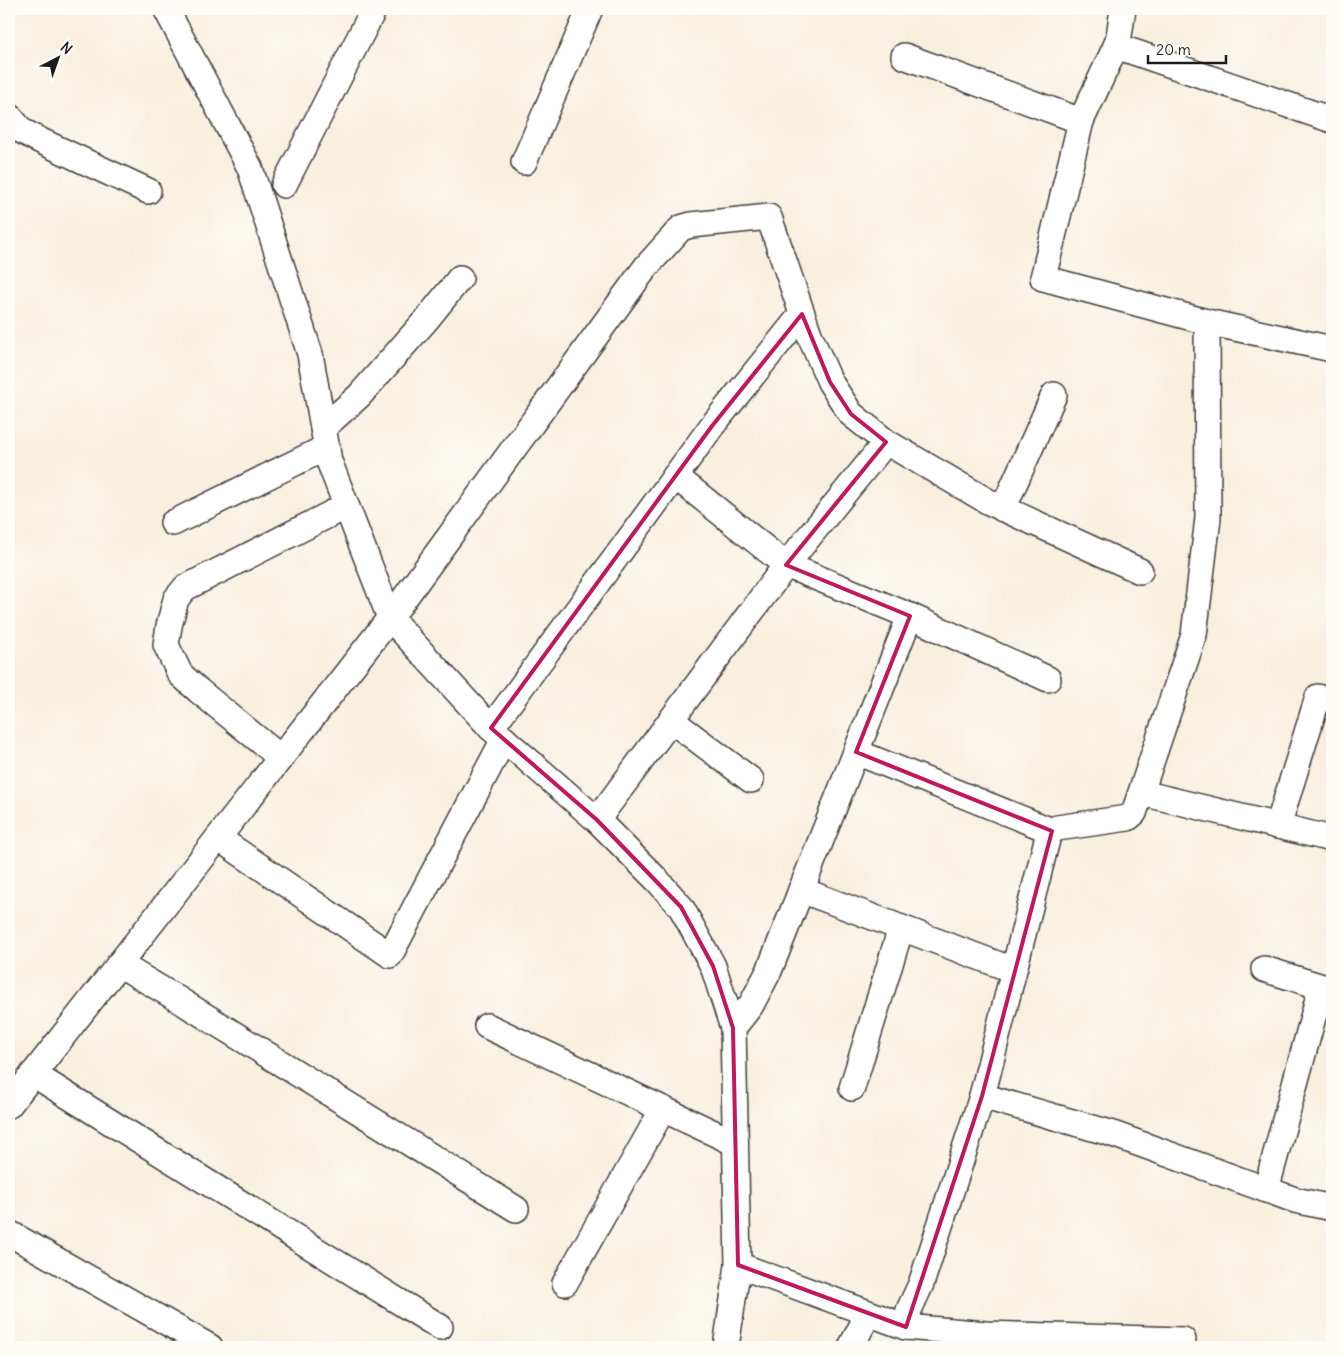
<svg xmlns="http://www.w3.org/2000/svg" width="1341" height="1356" viewBox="0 0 1341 1356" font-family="Delius,sans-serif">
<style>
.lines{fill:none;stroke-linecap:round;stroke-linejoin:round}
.minor-casing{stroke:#3d3c39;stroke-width:28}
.minor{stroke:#fff;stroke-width:25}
.marked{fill:none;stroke:#c2185b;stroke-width:4;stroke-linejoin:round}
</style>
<rect width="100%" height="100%" fill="#fdfcf7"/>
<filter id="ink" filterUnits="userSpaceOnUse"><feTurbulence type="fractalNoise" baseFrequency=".02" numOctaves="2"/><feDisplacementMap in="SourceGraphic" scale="10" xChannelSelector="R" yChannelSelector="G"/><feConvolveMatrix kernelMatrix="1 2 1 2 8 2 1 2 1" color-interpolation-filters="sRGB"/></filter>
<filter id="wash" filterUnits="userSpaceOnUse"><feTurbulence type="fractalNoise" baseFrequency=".0096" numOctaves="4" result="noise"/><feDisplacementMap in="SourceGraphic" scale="20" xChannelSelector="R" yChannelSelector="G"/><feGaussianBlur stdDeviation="1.12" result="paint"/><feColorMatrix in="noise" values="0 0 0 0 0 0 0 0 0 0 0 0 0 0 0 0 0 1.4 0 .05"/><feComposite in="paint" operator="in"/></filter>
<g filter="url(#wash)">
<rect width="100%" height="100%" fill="#f8efde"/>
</g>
<g filter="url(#ink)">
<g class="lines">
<g class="minor-casing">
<g id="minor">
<polyline points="166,9 250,168 310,354 329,461 390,618 491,728 597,820 657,880 681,907 713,966 733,1028 738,1265 726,1347"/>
<polyline points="1123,9 1119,36 1116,46 1081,121 1043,278 1207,322 1332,349"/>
<polyline points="1116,46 1332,120"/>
<polyline points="904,56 1081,121"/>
<polyline points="9,116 22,131 41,141 148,191"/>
<polyline points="524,162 590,9"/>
<polyline points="284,185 374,9"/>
<polyline points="323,428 359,396 427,319 460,278"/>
<polyline points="675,476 786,565 910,616 1048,679"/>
<polyline points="1003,509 1054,395"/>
<polyline points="173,523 327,447"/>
<polyline points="671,720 751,780"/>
<polyline points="491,728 712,426 802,314"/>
<polyline points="856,752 1052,831"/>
<polyline points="281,758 199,691 180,674 166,645 169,626 176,599 185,588 346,506"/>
<polyline points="1142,793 1332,839"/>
<polyline points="597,820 786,565 886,442"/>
<polyline points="1278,826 1318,697"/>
<polyline points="218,838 390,955 504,739"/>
<polyline points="801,890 1013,970"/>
<polyline points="119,964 176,998 516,1209"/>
<polyline points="1264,969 1332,990"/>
<polyline points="487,1026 735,1143"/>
<polyline points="733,1028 751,1005 769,971 910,616"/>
<polyline points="33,1074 440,1327"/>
<polyline points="852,1088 901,928"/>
<polyline points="982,1096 1110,1133 1295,1200 1332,1208"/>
<polyline points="9,1105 390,618 646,267 681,228 691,225 769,217 809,334 830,382 851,414 886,442 989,502 1140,571"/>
<polyline points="1266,1190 1321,988"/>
<polyline points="9,1233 210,1347"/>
<polyline points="738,1265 906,1327 986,1334 1183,1340"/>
<polyline points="565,1283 663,1109"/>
<polyline points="906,1327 909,1310 921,1284 982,1096 1048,836 1052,831 1057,828 1128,818 1134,813 1194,635 1208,518 1207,322"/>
<polyline points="851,1347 868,1314"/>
</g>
</g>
<use href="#minor" class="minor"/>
</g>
</g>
<path class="marked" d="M802 314 830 382 851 414 886 442 786 565 910 616 856 752 1052 831 982 1096 906 1327 738 1265 733 1028 713 966 681 907 597 820 491 728 712 426Z"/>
<rect width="1341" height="1356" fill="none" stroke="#fdfcf7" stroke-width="30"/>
<g transform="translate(58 58) rotate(41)" stroke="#fdfcf7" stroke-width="4" paint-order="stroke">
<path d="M0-4L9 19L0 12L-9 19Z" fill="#1c1c1c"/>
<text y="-8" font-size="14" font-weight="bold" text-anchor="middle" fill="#1c1c1c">N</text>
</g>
<path d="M1148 55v8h78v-8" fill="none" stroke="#1c1c1c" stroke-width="2.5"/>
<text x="1156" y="55" font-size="15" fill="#1c1c1c" stroke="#fdfcf7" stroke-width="4" paint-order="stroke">20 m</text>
</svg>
